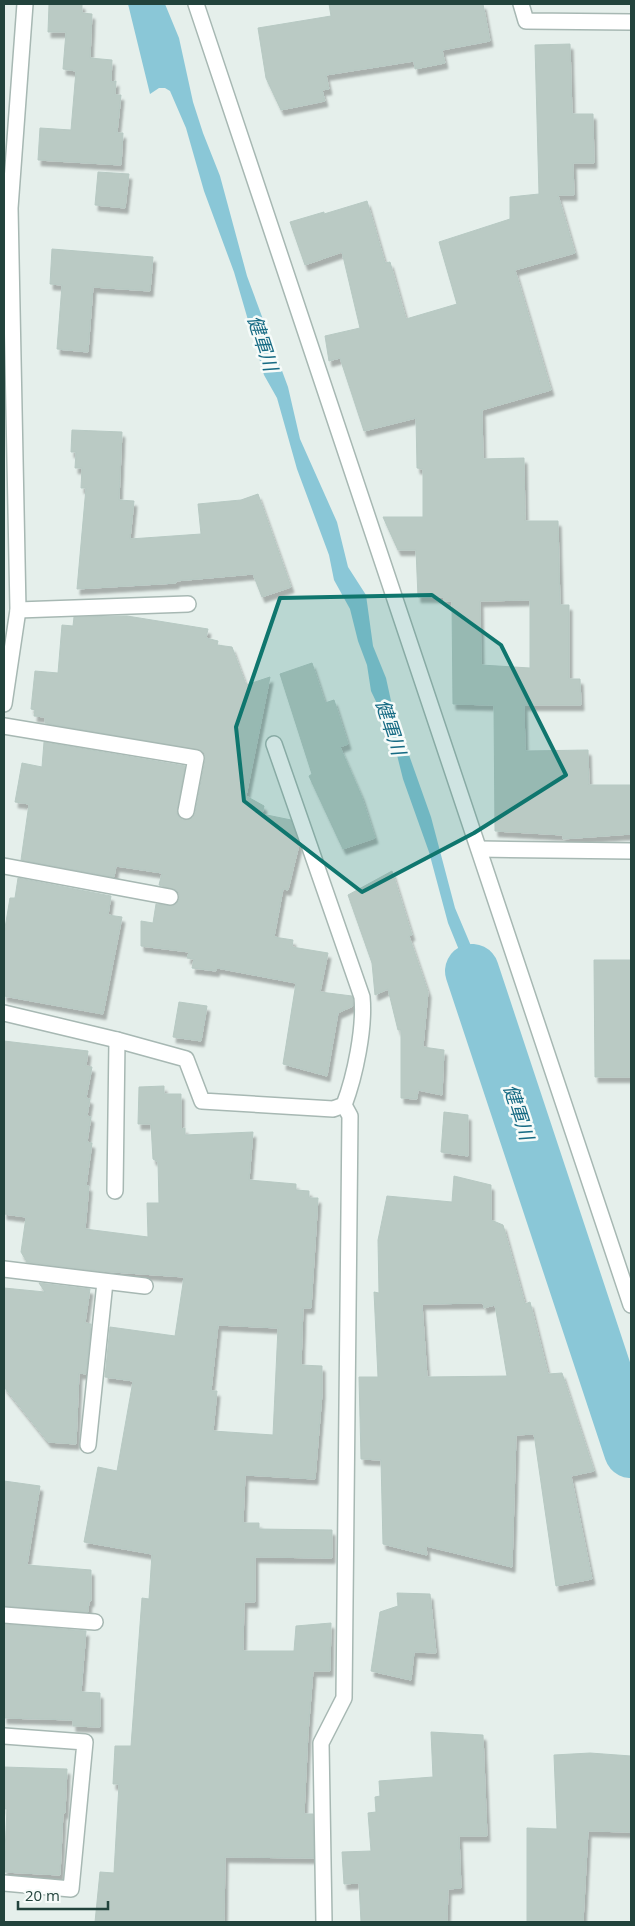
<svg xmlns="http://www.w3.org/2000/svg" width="635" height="1926" viewBox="0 0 635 1926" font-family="'Open Sans','Noto Sans JP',sans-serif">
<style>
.water{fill:#8ac7d7}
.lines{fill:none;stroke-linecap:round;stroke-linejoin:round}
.river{stroke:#8ac7d7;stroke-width:54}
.building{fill:#bacac4;stroke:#b7c9c3;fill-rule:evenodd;filter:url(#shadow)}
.street-casing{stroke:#a7b8b3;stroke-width:18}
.street{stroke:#fff;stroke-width:15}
.marked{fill:#0f766e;fill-opacity:0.2;stroke:#0f766e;stroke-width:4;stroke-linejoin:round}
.labels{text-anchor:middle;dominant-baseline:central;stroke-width:5;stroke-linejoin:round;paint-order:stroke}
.water-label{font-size:19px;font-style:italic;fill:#176b84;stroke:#f6fbf9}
</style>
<defs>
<filter id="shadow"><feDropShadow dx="3" dy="5.5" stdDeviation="1" flood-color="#0004"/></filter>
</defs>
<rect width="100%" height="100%" fill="#e5efeb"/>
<path class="water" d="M128 4H165L179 38 193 102 203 133 220 176 247 276 288 387 300 439 337 522 348 567 366 595 373 646 386 678 393 710 431 817 455 908 485 979 498 1029C502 1034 505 1037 512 1036L514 1040 534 1103 522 1110 512 1080 448 923 429 852 403 779 392 735 371 691 367 665 358 641 350 609 334 580 329 555 297 469 277 398 264 375 234 272 204 191 186 128 170 91 165 88H159L150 94Z"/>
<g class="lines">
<polyline class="river" points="472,971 631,1451"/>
</g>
<g class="building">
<polygon points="49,4 82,4 82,13 92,14 90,58 112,60 111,82 116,81 115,95 121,95 117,133 123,133 121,165 38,160 40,128 71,130 76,71 63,69 66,32 48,32"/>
<polygon points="329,4 483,4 490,41 442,50 445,63 415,69 414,61 326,75 329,89 322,90 325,101 281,110 266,78 258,28 331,16"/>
<path d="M570 44 572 114H593L594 163H573L574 195H558L575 253 515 270 551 390 482 410 483 459 524 458 525 521H558L560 605H569V679H580L581 705H524L525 751 588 750 589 785H631V834L563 839V835L495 831 494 705 453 704 452 601H444V597H418L416 550H398L383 517H423V469L417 468 416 418 364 431 340 358 329 361 325 336 360 328 342 252 305 265 290 222 324 212V214L367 201 385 263 390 262 406 319 457 304 439 242 510 219V197L539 194 535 45ZM530 600V668L481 665 480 601Z"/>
<polygon points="98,172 129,174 125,208 95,205"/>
<polygon points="52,249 153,257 150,291 93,287 88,352 57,349 62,285 50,284"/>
<polygon points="72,430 122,432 119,500 134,501 130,539 201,534 198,504 241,500 258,494 291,587 262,597 253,574 176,581 176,583 77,589 86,488 81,488 82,468 75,468 76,452 71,452"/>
<polygon points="127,616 208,629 206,638 218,641 217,645 232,647 246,685 270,677 246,796 264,806 262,814 291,820 299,845 288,890 283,889 274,937 293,940 292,947 328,953 320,992 352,996 353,999 353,1006 338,1013 327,1076 283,1064 296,983 217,968 216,971 192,968 194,959 187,958 189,952 141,946 141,921 153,923 156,904 173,906 179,899 179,893 176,890 159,885 162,873 116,866 114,877 21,860 29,804 15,802 22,763 42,767 44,742 185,766 177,814 180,818 185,820 193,817 195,813 205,760 205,754 202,751 45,723 45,717 34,716 35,710 31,709 35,671 58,673 62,625 73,626 74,617"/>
<polygon points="312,663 325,703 334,700 348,744 340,747 361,795 375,838 343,849 309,776 312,774 280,674"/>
<polygon points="392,871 412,935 409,936 428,992 423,1047 444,1050 442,1095 418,1090 417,1099 401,1098 401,1030 398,1030 388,989 375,995 372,963 348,895"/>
<polygon points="18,878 111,896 108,915 122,917 103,1014 4,996 4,934 10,898 15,898"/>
<polygon points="594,960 631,960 631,1077 595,1077"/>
<polygon points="179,1002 207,1006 201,1041 173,1037"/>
<path d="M4 1041 88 1051 86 1066 92 1067 86 1098 90 1099 87 1116 91 1117 87 1142 92 1143 86 1186H89L85 1229 148 1237 147 1203H159L158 1162 153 1159 151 1124H138L139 1087 164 1086V1094H181V1129L185 1128V1135L253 1132 249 1180 296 1184V1190L309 1191V1198H318L311 1308H303L301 1365 322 1366V1394L315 1479 245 1475 243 1523H259V1529L332 1530V1558L255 1557V1602H244L243 1651H294L296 1626 331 1623 330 1671H313L308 1733 304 1814H313L314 1858 225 1857 224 1922H95L100 1872 114 1873 119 1784H113L115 1746H131L142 1598 149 1599 152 1554 84 1542 98 1467 117 1471 133 1381 105 1377 110 1327 175 1336 184 1277 99 1271 27 1262 21 1252 26 1217 4 1214ZM218 1325 278 1328 273 1435 213 1431 217 1391H211Z"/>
<polygon points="444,1112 468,1115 468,1156 441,1152"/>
<path d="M454 1176 491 1185V1220L503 1225 525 1304 530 1302 548 1374 562 1373 594 1471 571 1476 592 1579 556 1586 534 1434 516 1435 512 1567 426 1546 427 1555 383 1544 381 1460 361 1459 359 1377H378L374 1292 379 1293 378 1240 387 1196 452 1202ZM483 1303 484 1308 495 1305 507 1376 427 1377 422 1304Z"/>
<polygon points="39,1283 90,1289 85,1323 91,1324 86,1374 79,1373 76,1444 48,1442 4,1387 4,1288 45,1292"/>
<polygon points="4,1481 40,1486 27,1565 91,1570 91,1601 89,1601 88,1612 4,1606"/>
<polygon points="397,1593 430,1594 436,1653 414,1652 411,1680 371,1671 380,1612 398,1606"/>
<polygon points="4,1624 86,1631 81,1692 100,1693 100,1727 73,1726 73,1720 4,1718"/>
<polygon points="431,1732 483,1735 487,1836 459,1836 461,1888 448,1889 447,1922 361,1922 359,1883 344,1884 342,1852 371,1851 368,1813 376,1812 375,1797 380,1796 379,1781 433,1777"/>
<polygon points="590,1753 631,1756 631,1832 588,1831 583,1922 527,1922 527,1828 557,1829 554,1755"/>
<polygon points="4,1767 67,1769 65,1813 63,1813 60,1875 4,1872 7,1809 4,1809"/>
</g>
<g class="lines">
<g class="street-casing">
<g id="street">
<polyline points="196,4 631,1305"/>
<polyline points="521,4 526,21 631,22"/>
<polyline points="18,610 188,604"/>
<polyline points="4,704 18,610 10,208 25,4"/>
<polyline points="4,726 196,758 186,811"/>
<polyline points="479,849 631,851"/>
<polyline points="4,866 170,897"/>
<path d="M4 1013 117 1040 186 1059 202 1101 333 1109 344 1105C355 1076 365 1028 362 997L274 744"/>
<polyline points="115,1191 117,1040"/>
<polyline points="4,1269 145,1286"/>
<polyline points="88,1445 105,1282"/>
<polyline points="4,1615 95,1622"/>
<polyline points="4,1736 85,1742 71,1889 4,1883"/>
<polyline points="324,1922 321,1743 344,1698 350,1116 344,1105"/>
</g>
</g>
<use href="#street" class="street"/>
</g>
<path class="marked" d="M432 595 501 645 566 775 474 833 362 892 244 801 236 727 280 598Z"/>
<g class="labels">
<g class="water-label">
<text transform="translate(263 343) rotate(72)">健軍川</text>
<text transform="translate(391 727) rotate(72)">健軍川</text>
<text transform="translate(519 1112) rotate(72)">健軍川</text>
</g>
</g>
<rect width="635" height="1926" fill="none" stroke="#22433c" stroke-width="10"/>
<path d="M18 1901v8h90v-8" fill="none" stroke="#22433c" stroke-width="2.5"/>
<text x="25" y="1901" font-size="15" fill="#22433c" stroke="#f6fbf9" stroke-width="4" paint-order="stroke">20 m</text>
</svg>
